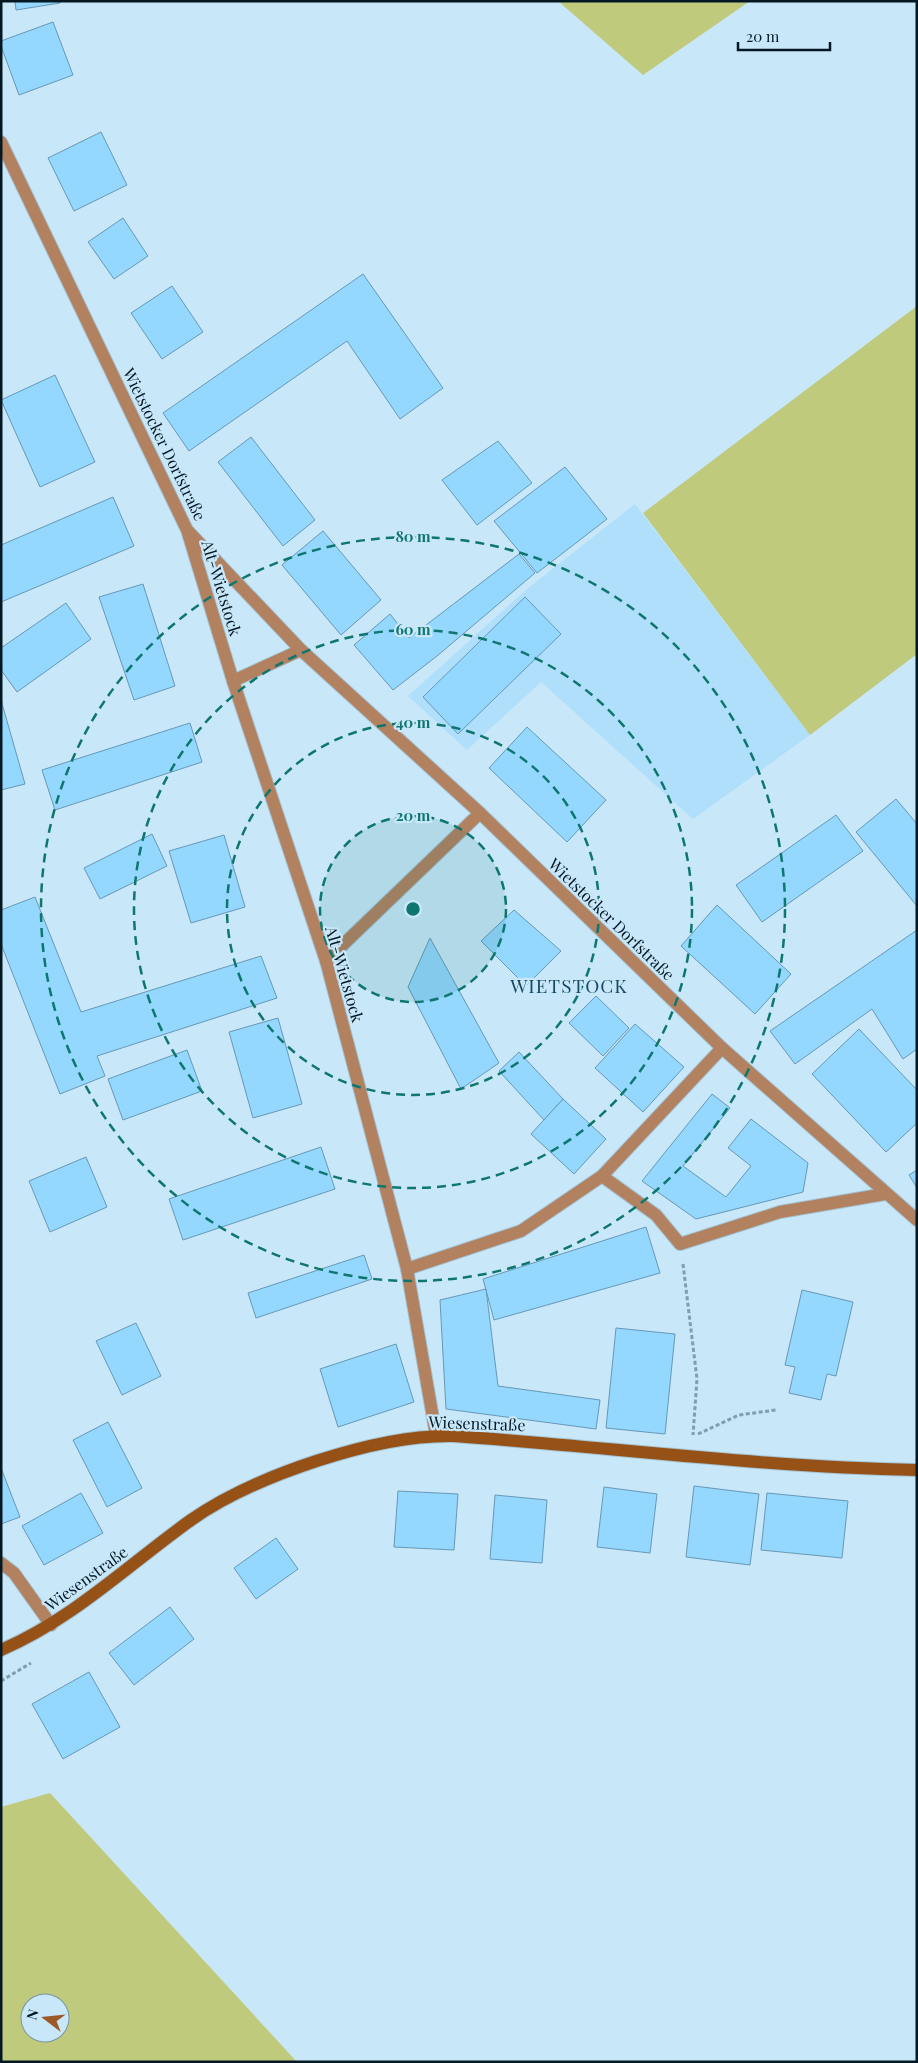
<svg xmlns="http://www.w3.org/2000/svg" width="918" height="2063" viewBox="0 0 918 2063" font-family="'Playfair Display',serif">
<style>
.built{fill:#b0dffb}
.green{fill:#c0ca7d;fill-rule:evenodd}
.building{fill:#94d7ff;stroke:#6798b5}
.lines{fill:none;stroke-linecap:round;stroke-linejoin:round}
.service-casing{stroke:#a5c2d2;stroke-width:14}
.minor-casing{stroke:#a5c2d2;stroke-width:14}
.secondary-casing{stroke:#a5c2d2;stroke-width:14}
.path{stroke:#829dac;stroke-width:3;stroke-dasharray:4 2.5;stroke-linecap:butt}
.service{stroke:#b28160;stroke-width:12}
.minor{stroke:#b28160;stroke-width:12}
.secondary{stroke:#965116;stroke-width:12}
.ring{fill:none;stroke:#0f766e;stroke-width:2.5;stroke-dasharray:9 6}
.labels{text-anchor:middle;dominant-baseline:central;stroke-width:4.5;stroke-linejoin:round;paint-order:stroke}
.street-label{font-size:16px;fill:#041823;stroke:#c8e7f9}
.quarter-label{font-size:19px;letter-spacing:1px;fill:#174a63;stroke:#c8e7f9}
.centre{fill:#0f766e;stroke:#c8e7f9;stroke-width:2.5}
.ring-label{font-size:15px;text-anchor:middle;font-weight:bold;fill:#0f766e;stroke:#c8e7f9;stroke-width:4.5;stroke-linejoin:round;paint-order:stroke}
</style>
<rect width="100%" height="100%" fill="#c8e7f9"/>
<polygon class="built" points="635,504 810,735 693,819 541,682 467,750 408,696 527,589"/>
<g class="green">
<polygon points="558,1 750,1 643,75"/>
<polygon points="917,306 917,654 810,735 643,513"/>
<path d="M50 1793 297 2062H1V1807ZM30 2003H60V2033H30Z"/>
</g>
<g class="building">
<polygon points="15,1 60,1 60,3 16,10"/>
<polygon points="53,22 73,75 19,95 1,46 1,41"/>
<polygon points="101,132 127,185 74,211 48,158"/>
<polygon points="123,218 148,256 114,279 88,242"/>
<polygon points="363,274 443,388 400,419 347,341 189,451 163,413"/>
<polygon points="172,286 203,332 162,359 131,313"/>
<polygon points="55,375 95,462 40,487 1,400"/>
<polygon points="251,437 315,520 283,546 218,462"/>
<polygon points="498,441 532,483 477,525 442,480"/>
<polygon points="565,467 607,519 537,573 494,521"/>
<polygon points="113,497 134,546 1,602 1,545"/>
<polygon points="323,531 381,600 341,635 282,565"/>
<polygon points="519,554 535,573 437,656 393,690 354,645 390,614 409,638"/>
<polygon points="143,584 175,686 134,700 99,597"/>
<polygon points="525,597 561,634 458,734 423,697"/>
<polygon points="66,603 91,639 17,692 1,670 1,648"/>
<polygon points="1,700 25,784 1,790"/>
<polygon points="190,723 202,762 55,810 42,770"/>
<polygon points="527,727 606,800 567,842 489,768"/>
<polygon points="896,799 917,824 917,906 856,832"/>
<polygon points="836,815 863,851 762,922 736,885"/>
<polygon points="152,834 167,866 100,899 84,868"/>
<polygon points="224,835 245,907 191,923 169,851"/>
<polygon points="35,897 81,1012 261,956 277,998 97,1056 105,1076 60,1094 1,944 1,910"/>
<polygon points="717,905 791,974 755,1014 681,946"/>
<polygon points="514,910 561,951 526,986 481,941"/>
<polygon points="917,930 917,1049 903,1059 872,1009 795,1064 770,1031"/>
<polygon points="430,938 499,1063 461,1089 408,987"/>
<polygon points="596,996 629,1028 603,1056 569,1023"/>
<polygon points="278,1018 302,1104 253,1118 229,1032"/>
<polygon points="635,1024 684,1067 643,1112 595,1068"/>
<polygon points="859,1029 917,1090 917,1123 886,1152 812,1074"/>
<polygon points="187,1050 202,1091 123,1120 108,1079"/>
<polygon points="519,1052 563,1099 544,1120 499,1071"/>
<polygon points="712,1094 730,1108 683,1166 726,1197 751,1166 728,1148 751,1119 808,1163 803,1192 696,1219 642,1181"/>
<polygon points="563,1099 606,1139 574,1174 531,1134"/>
<polygon points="321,1147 335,1189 183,1240 169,1199"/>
<polygon points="86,1157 107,1207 50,1232 29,1181"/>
<polygon points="917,1170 917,1188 909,1175"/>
<polygon points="646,1227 660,1273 494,1320 483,1279"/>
<polygon points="364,1255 372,1279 256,1318 248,1293"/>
<polygon points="486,1289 498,1386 600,1400 596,1429 446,1409 440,1300"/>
<polygon points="802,1290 853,1302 836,1376 827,1374 821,1400 789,1393 795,1367 785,1365"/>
<polygon points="136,1323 161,1376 122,1395 96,1341"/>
<polygon points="616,1328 675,1334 665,1434 606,1428"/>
<polygon points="396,1344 414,1402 338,1427 320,1369"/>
<polygon points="108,1422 142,1488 107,1507 73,1440"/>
<polygon points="1,1468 20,1517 1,1524"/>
<polygon points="694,1486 759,1494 750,1565 686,1557"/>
<polygon points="604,1487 657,1494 650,1553 597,1547"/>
<polygon points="398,1491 458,1494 454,1550 394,1547"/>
<polygon points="81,1493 103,1533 44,1565 22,1526"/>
<polygon points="767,1493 848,1501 842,1558 761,1550"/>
<polygon points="495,1495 547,1500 542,1563 490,1559"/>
<polygon points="276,1538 298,1569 256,1599 234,1568"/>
<polygon points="170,1607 194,1639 134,1685 109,1653"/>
<polygon points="89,1672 120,1727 63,1759 32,1704"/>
</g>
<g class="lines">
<g class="service-casing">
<g id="service">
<polyline points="233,681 301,650"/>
<polyline points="1,1563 14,1573 51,1625"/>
</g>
</g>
<g class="minor-casing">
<g id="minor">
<polyline points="1,142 187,530 301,650 480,813 722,1048 917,1220"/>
<polyline points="188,533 233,681 326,961 407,1269 436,1435"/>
<polyline points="326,961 480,813"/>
<polyline points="602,1176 656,1215 680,1244 780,1212 885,1194"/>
<polyline points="407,1269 521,1231 602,1176 722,1048"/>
</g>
</g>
<g class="secondary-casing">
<path id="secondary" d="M1 1650C73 1619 128 1565 191 1520 254 1476 377 1434 454 1436 608 1447 762 1467 917 1470"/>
</g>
<g class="path">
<polyline points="683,1264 697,1379 693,1435"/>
<polyline points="698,1434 739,1415 776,1410"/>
<polyline points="1,1681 31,1663"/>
</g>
<use href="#service" class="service"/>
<use href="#minor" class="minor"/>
<use href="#secondary" class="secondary"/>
</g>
<circle cx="413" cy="909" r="93" fill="#0f766e" fill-opacity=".12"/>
<g class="ring">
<circle cx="413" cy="909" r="93"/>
<circle cx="413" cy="909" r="186"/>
<circle cx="413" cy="909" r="279"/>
<circle cx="413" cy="909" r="372"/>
</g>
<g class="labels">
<g class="street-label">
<text transform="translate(165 444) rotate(64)">Wietstocker Dorfstraße</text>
<text transform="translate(222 588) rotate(73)">Alt-Wietstock</text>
<text transform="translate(612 919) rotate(44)">Wietstocker Dorfstraße</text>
<text transform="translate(345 974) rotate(74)">Alt-Wietstock</text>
<text transform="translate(477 1423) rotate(2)">Wiesenstraße</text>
<text transform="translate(86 1578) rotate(-36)">Wiesenstraße</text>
</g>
<g class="quarter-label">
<text x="569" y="985">WIETSTOCK</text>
</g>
</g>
<circle cx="413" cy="909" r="8" class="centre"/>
<g class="ring-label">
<text x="413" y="542">80 m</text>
<text x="413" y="635">60 m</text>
<text x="413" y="728">40 m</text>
<text x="413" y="821">20 m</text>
</g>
<rect width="918" height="2063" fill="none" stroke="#041823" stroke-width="5"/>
<g transform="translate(45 2018) rotate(286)"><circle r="24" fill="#c8e7f9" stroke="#7a94a3"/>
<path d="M0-4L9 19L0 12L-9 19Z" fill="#9a5926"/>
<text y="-8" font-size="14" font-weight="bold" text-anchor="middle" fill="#041823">N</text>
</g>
<path d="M738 42v8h92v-8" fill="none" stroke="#041823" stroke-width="2.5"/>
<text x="746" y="42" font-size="15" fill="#041823" stroke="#c8e7f9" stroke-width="4" paint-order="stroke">20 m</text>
</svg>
